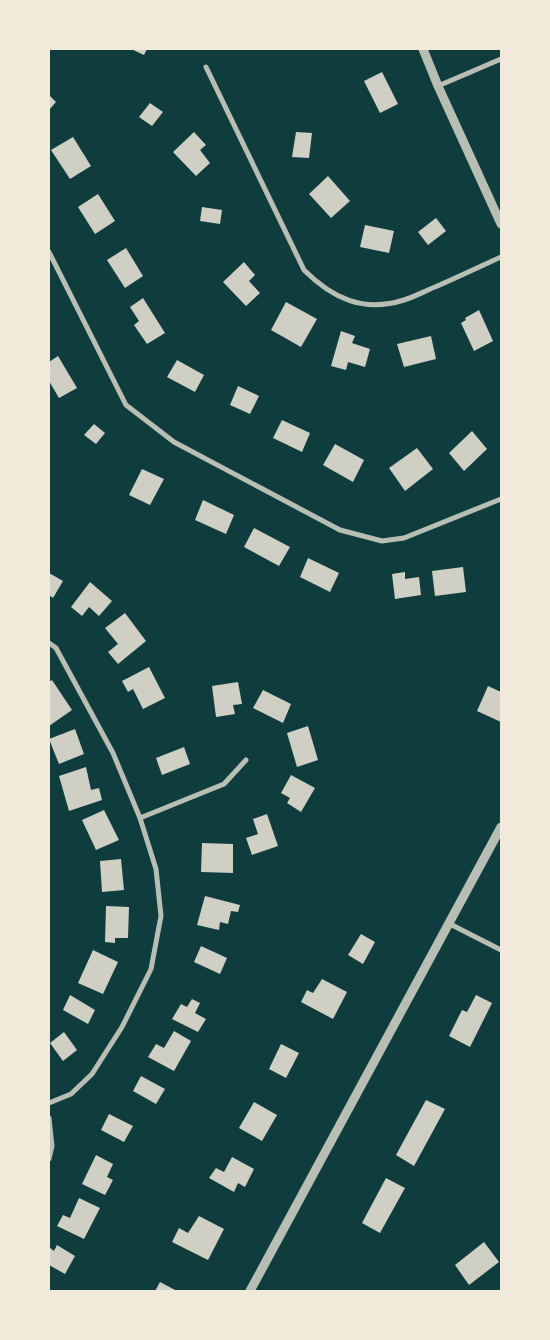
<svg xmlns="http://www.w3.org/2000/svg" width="550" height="1340" viewBox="0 0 550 1340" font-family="Lora,serif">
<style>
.building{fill:#cfcfc3}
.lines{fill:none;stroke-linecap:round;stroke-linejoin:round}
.minor{stroke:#b8beb3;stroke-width:5}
.tertiary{stroke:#b8beb3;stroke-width:9}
</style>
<rect width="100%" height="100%" fill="#0f3d3e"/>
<g class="building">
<polygon points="131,49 147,49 144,55"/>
<polygon points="382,72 398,104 380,113 364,81"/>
<polygon points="49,95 56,102 49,110"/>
<polygon points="150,103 163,112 152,126 139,117"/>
<polygon points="194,132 206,145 200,150 210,163 196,176 173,152"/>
<polygon points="296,132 312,133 309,158 292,157"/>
<polygon points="73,137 91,166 70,179 51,150"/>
<polygon points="328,176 350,201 331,218 309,194"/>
<polygon points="98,194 115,221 95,234 78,207"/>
<polygon points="202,207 222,210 220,224 200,221"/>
<polygon points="436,218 446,231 428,245 418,232"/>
<polygon points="365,225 394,231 389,253 360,247"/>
<polygon points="126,248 143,276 125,288 107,260"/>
<polygon points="244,262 255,275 249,281 260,293 246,306 223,282"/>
<polygon points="143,298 165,333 147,344 134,325 139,321 130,307"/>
<polygon points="286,302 317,319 301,347 271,330"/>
<polygon points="479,310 493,341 474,351 461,323 466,320 465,318"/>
<polygon points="341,331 355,336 352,343 370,349 365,367 348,362 346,370 331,366"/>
<polygon points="431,336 436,359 404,367 397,344"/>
<polygon points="58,356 77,388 59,398 49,381 49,362"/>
<polygon points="177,360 204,375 195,392 167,377"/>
<polygon points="238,386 259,396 250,414 230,405"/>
<polygon points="282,420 310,433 302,452 273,438"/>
<polygon points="94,424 105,433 96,444 84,435"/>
<polygon points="472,431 487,449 464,471 449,453"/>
<polygon points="335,444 364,460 353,482 323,465"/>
<polygon points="417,448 433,469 405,491 389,468"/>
<polygon points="142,469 164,479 150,505 129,495"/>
<polygon points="203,500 234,515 226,534 195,520"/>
<polygon points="254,528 290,547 279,566 244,547"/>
<polygon points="308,558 339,573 330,592 300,577"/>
<polygon points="463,567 466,592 435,596 432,571"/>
<polygon points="405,572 405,579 419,577 421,595 395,599 392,574"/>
<polygon points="49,573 63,581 53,598 49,595"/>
<polygon points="90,582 112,601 99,616 89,607 82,616 71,607"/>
<polygon points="125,613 146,641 118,664 108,652 118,644 105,628"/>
<polygon points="149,667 165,698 143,709 133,689 128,692 122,681"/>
<polygon points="52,680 72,710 49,726 49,682"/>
<polygon points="238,682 242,704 233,705 235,714 216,717 212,686"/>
<polygon points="488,686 501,692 501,722 477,711"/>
<polygon points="263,690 291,704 283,723 253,708"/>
<polygon points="308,726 318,760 297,767 287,733"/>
<polygon points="75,729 84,754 59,764 49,739"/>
<polygon points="184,747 190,764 162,775 156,758"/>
<polygon points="86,767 91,790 99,788 102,800 69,811 59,776"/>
<polygon points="291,775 315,788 301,812 287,803 290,798 281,793"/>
<polygon points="104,810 119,840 96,850 82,820"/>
<polygon points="267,814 278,846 252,855 246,838 258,834 253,819"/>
<polygon points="202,843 233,844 233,873 201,872"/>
<polygon points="121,859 124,890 102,892 100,861"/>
<polygon points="205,896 240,905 238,912 231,911 228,924 220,922 219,930 197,925"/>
<polygon points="106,906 129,907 128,938 115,938 115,943 105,942"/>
<polygon points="361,934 375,942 363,964 348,955"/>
<polygon points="201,946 227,958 220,974 194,962"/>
<polygon points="93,950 118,962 103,994 78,983"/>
<polygon points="322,979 347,992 333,1019 301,1002 307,990 313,993"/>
<polygon points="70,995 95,1010 88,1024 63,1010"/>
<polygon points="476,995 492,1003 470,1047 449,1036 462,1010 467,1012"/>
<polygon points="192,999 200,1003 195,1013 206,1019 198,1032 172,1019 181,1004 187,1007"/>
<polygon points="174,1031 191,1041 174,1071 148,1057 156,1044 164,1048"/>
<polygon points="64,1032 77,1050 63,1061 50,1043"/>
<polygon points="281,1044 299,1053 286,1078 269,1069"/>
<polygon points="141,1076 165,1089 156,1104 133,1091"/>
<polygon points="426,1100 445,1109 414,1166 396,1155"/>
<polygon points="254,1102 277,1115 262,1141 239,1128"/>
<polygon points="109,1114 133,1126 124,1142 101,1130"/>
<polygon points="96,1155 113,1164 107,1177 113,1180 105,1195 82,1184"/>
<polygon points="232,1157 254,1169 245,1187 238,1183 234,1192 209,1178 216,1168 224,1172"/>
<polygon points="386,1178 405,1188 380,1233 362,1223"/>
<polygon points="79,1198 100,1208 84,1239 57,1226 63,1215 70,1218"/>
<polygon points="199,1216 224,1229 208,1260 172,1242 179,1228 188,1233"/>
<polygon points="484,1242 499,1262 469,1285 455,1265"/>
<polygon points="57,1245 75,1256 65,1274 49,1265 49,1247 54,1251"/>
<polygon points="160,1282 177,1291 155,1291"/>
</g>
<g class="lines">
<g class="minor">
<path d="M206 67 304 270C332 298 363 313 404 300 414 297 425 291 435 287 458 277 479 267 501 257"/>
<polyline points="438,86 501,59"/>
<polyline points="49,252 126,405 174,442 340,530 382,541 404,538 501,499"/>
<polyline points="49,643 56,648 113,753 140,818 156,869 161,916 151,969 122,1027 92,1074 71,1094 49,1103"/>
<polyline points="140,818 224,784 246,760"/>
<polyline points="448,923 501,950"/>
<polyline points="49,1118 52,1146 49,1159"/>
</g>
<g class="tertiary">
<polyline points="423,49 438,86 501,224"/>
<polyline points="250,1291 501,827"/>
</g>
</g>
<rect width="550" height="1340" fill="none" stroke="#f1e9da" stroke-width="100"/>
</svg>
